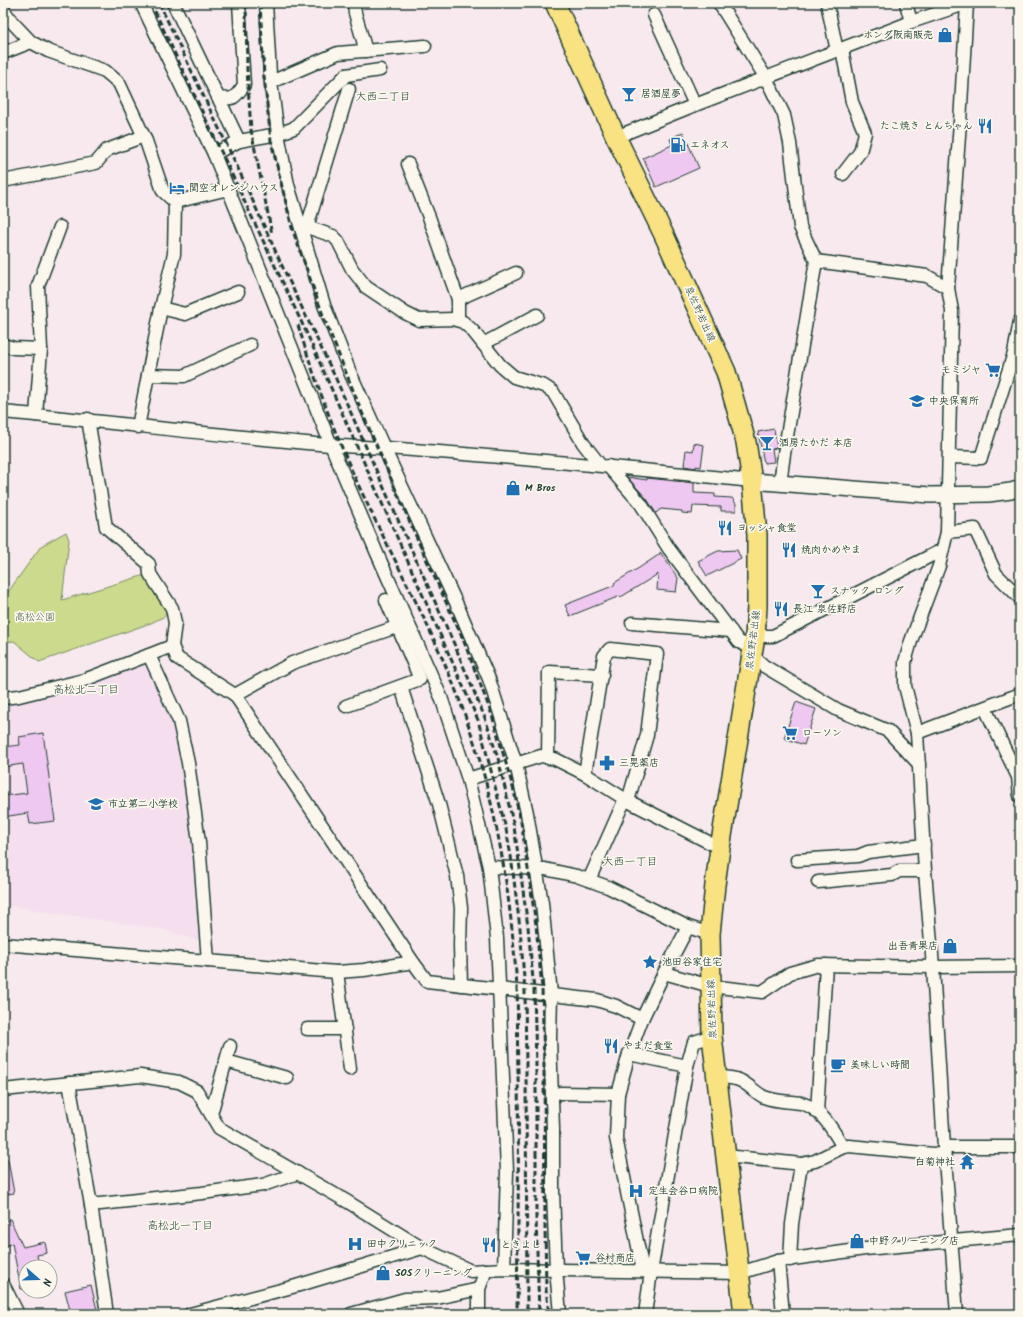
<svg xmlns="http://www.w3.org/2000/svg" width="1023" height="1317" viewBox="0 0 1023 1317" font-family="Kalam,'Klee One',sans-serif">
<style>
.built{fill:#f5dfef}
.green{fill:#ccda8d;stroke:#768c60}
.building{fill:#efc8f1;stroke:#1f3d34}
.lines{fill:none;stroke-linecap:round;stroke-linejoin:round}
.minor-casing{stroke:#1f3d34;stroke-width:15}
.tertiary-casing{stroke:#1f3d34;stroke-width:18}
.primary-casing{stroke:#1f3d34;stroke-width:22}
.minor{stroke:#fbf7ec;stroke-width:12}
.tertiary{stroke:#fbf7ec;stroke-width:15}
.primary{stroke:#f8e281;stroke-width:19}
.rail{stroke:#1f3d34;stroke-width:3;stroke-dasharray:6 3;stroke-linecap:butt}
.labels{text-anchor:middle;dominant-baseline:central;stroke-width:3.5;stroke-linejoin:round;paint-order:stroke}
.poi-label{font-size:10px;font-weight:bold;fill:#1f3d34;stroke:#fbf7ec;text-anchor:start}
.street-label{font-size:10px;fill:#1f3d34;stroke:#fbf7ec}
.park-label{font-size:10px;fill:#425c46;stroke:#fbf7ec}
.neighbourhood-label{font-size:11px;fill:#1f3d34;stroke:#fbf7ec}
</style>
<rect width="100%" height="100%" fill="#f7e9ee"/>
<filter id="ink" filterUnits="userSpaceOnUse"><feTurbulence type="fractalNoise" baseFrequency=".025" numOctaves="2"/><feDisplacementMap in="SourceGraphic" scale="8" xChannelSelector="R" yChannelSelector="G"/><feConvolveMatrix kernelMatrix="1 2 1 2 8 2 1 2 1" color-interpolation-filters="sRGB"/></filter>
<g filter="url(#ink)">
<polygon class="built" points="139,661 147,664 174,724 184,766 195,843 202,942 165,930 3,905 3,704"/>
<polygon class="green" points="66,532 69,540 62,600 145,575 169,614 151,623 39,662 14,641 3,642 3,599 41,546"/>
<g class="building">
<polygon points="683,132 699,168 656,187 643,158 672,145 670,139"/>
<polygon points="774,429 777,448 772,449 774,462 764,463 758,432"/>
<polygon points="694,443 704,445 701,467 696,466 696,468 684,466 686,450 693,451"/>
<polygon points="627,477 647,480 647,478 694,483 694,493 715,494 715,497 732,498 736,504 736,511 721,511 721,507 693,506 692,514 682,513 682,511 661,509 656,513 647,499"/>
<polygon points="737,550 741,559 707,576 698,561 718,551"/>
<polygon points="660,552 678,578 676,592 657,590 658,574 621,597 620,596 570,616 565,605 615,585 614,583 639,568 660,554"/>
<polygon points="796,702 816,709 804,745 784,738"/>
<polygon points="43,733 55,821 30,824 28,813 3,817 3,796 27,793 23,764 3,767 3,747 20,745 19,737"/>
<polygon points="3,1160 8,1160 14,1193 3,1195"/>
<polygon points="10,1219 23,1247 45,1242 47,1253 37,1255 39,1267 26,1267 26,1289 21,1289 12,1243 3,1247 3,1222"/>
<polygon points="91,1285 98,1314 71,1314 65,1291"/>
</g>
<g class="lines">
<g class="minor-casing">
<g id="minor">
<polyline points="141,3 214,154 331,445 376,551 441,697 468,779 489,867 497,938 507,1171 504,1269"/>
<polyline points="173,3 239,141"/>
<polyline points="266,3 270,75 278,134 288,185 324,305 349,370 384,448 459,609 489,679 516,764 527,813 542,903 551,994 550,1038 553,1129 553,1192 556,1269 560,1314"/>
<polyline points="354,3 355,13 366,51"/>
<polyline points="719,3 766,78 784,115 790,143 800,227 816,261 784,454 780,483"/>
<polyline points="827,3 837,51"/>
<polyline points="906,3 911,22"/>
<polyline points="3,9 12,22 31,42 48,51 105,71 119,83 146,141 163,191 175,202 174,254 161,308 138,427"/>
<polyline points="654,15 695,105"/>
<polyline points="842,49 852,102 865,133 860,152 843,174"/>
<polyline points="3,53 31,42"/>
<polyline points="271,82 338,53 425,46"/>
<path d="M218 98C234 100 235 98 244 85L239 3"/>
<polyline points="616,137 695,105 911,22 968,3"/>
<polyline points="214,154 239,141 278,134 294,128 346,75 380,70"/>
<polyline points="408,164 429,217 458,299 458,320"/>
<polyline points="3,181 96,163 107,150 144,136"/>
<polyline points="175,202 228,189"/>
<polyline points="307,227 349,89"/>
<polyline points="302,230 307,227 333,236 338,241 352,269 366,287 405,313 419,320 453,319 463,322 472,330 500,365 514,377 544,386 553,392 583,443 600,465"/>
<polyline points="816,261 927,276 948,288"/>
<polyline points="458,299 516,273"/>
<polyline points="161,308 185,314 238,292"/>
<polyline points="483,344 537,315"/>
<polyline points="3,345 14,348 41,349"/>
<polyline points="148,375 184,376 250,345"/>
<path d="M3 412C112 422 221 436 330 445 349 447 368 447 387 448 509 457 630 468 752 481"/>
<polyline points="36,415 41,349 38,286 60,227"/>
<polyline points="88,419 106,527 149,564 150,574 172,608 175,623 172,646 177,658 235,695 413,962 427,981 597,1000 616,1006 642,1019"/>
<polyline points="950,457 981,458 1014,353 1020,321"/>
<polyline points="608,466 641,504 669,549 739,642 753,648"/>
<polyline points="947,532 975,529 996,574 1020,598"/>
<polyline points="632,623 731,631"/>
<polyline points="755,636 773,636 942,550"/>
<polyline points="172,646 149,655 179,721 188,763 199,842 208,961 311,970 337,972 364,970 413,962"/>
<polyline points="753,656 764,666 838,710 888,731 919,764"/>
<polyline points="401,687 439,804 457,876 461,908 460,945 461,985"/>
<polyline points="235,695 292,663 408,623"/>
<polyline points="3,698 19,696 84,680 149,655"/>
<polyline points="346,706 420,679 386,600"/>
<polyline points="985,708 1018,777 1020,796"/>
<polyline points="917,733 1020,694"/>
<polyline points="548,758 549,672 602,675"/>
<polyline points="585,774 604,656 610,649 657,654 647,735 628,801"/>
<polyline points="468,779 541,756 555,759 585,774 628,801 720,848"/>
<polyline points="797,860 858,856 868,852 924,845"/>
<polyline points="489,867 545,869 577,876 608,887 688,927"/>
<polyline points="589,880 625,799"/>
<polyline points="818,882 892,875 899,871 925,871"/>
<polyline points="3,944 208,961"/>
<polyline points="337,972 350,1069"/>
<polyline points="664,973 710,986 762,992 790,973 818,965 933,967 1020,966"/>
<polyline points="307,1029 345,1029"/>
<polyline points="629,1054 687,1066"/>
<polyline points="226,1061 287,1078"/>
<path d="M717 1076C724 1078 735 1077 741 1081 749 1085 756 1093 764 1097 776 1102 789 1101 801 1103 821 1108 833 1130 843 1147"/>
<polyline points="69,1083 91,1205 107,1314"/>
<polyline points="3,1090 140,1076 179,1082 197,1091 219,1128 348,1202 422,1248 471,1271 504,1269 740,1273 778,1261 865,1249 1020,1235"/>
<polyline points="560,1093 618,1094"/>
<polyline points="817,1112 826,965"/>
<polyline points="211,1114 230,1046"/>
<polyline points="944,1147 1020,1147"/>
<polyline points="726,1156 801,1164 815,1161 843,1147 849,1146 944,1155"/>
<polyline points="91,1205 202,1193 263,1185 298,1173"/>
<polyline points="790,1260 792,1224 801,1164"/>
<polyline points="778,1261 783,1314"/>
<polyline points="643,1271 616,1138 618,1094 629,1054 642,1019 664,973 688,927 710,934"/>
<polyline points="3,1284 18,1314"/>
<polyline points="190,1314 296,1286 422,1248"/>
<polyline points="351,1314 405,1299 437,1298 479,1289"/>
<polyline points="479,1314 479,1289 486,1270"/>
<polyline points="645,1314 651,1272 687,1066 694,1042 712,1036"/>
<polyline points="957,1314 944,1147 933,967 925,871 917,733 905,686 905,662 911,641 939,566 947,532 952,311 948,288 960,122 967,4"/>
</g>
</g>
<g class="tertiary-casing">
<polyline id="tertiary" points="752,481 930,495 988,494 1011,491 1020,488"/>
</g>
<g class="primary-casing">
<polyline id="primary" points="555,3 616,137 664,235 726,372 746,442 752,481 757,535 757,607 755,636 720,848 715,885 710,934 712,1036 744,1314"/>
</g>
<use href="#minor" class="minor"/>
<use href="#tertiary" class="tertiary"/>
<use href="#primary" class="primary"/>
<g class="rail">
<polyline points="151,3 308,336 478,720 506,829 511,856 520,928 525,991 526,1065 527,1314"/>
<polyline points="159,3 237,166 284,270 336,379 399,522 455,646 485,718 498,758 514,827 518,854 528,927 534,990 536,1065 536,1219 539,1314"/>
<polyline points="246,3 247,70 251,130 272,234"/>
<polyline points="260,3 264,76 271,141 292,228 324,318 361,410 423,552 463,639 492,715 514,791 522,827 536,925 542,988 544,1066 545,1226 546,1290 549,1314"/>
<path d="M298 325C316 384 338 443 365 499 400 573 442 646 468 724 498 809 511 898 517 988 518 1015 517 1043 518 1071 519 1152 518 1233 517 1314"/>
</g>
</g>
</g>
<defs>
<g id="shop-bare" transform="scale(1.2)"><path d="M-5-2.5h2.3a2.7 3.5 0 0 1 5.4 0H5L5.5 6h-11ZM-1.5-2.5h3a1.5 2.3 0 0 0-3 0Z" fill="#1f6fb2" stroke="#fbf7ec" stroke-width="2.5" paint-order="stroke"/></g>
<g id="bar-bare" transform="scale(1.2)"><path d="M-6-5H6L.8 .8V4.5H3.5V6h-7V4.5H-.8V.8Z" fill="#1f6fb2" stroke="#fbf7ec" stroke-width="2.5" paint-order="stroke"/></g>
<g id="restaurant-bare" transform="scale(1.2)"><path d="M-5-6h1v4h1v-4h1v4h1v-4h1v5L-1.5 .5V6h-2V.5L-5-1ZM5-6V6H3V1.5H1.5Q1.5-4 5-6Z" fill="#1f6fb2" stroke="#fbf7ec" stroke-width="2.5" paint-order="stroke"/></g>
<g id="fuel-bare" transform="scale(1.2)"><path d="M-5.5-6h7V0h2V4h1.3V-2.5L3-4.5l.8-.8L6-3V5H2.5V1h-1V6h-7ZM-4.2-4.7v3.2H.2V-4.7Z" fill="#1f6fb2" stroke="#fbf7ec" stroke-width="2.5" paint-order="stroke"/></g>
<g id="hotel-bare" transform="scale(1.2)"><path d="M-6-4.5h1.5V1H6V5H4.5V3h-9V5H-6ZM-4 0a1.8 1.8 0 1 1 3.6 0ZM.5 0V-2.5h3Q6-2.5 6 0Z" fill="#1f6fb2" stroke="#fbf7ec" stroke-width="2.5" paint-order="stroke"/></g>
<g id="supermarket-bare" transform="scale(1.2)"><path d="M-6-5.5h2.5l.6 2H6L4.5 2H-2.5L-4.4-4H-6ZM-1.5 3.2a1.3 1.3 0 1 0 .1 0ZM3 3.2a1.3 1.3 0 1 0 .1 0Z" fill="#1f6fb2" stroke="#fbf7ec" stroke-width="2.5" paint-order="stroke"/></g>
<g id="school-bare" transform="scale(1.2)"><path d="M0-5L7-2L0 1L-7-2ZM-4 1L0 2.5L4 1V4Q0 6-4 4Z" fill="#1f6fb2" stroke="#fbf7ec" stroke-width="2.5" paint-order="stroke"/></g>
<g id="pharmacy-bare" transform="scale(1.2)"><path d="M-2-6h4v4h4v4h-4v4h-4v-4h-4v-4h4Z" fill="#1f6fb2" stroke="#fbf7ec" stroke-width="2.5" paint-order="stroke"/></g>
<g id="sight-bare" transform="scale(1.2)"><path d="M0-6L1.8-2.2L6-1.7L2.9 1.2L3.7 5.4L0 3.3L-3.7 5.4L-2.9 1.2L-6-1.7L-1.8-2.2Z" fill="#1f6fb2" stroke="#fbf7ec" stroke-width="2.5" paint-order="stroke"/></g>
<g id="cafe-bare" transform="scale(1.2)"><path d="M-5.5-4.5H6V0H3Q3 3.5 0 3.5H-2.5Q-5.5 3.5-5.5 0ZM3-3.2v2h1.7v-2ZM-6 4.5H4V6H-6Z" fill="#1f6fb2" stroke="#fbf7ec" stroke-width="2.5" paint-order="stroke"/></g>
<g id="temple-bare" transform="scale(1.2)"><path d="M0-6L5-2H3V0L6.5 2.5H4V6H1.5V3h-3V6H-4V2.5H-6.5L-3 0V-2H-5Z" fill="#1f6fb2" stroke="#fbf7ec" stroke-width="2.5" paint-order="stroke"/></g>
<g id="hospital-bare" transform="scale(1.2)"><path d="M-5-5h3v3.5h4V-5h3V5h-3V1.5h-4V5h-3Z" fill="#1f6fb2" stroke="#fbf7ec" stroke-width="2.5" paint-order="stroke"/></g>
</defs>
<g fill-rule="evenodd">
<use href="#shop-bare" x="945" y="35"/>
<use href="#bar-bare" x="629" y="94"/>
<use href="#restaurant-bare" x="985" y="126"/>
<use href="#fuel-bare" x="678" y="145"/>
<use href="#hotel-bare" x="177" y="188"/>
<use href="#supermarket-bare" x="993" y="370"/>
<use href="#school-bare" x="917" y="401"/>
<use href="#bar-bare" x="767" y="443"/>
<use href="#shop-bare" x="513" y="488"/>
<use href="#restaurant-bare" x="725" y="528"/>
<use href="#restaurant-bare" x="789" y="550"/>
<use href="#bar-bare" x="818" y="591"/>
<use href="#restaurant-bare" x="781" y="609"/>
<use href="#supermarket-bare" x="790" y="733"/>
<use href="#pharmacy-bare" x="607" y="763"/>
<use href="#school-bare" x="96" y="804"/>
<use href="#shop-bare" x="950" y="946"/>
<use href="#sight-bare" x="650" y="962"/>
<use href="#restaurant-bare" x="611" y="1046"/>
<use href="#cafe-bare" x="838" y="1065"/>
<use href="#temple-bare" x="967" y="1162"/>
<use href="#hospital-bare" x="636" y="1191"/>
<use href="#shop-bare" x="857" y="1241"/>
<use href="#hospital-bare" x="355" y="1244"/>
<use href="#restaurant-bare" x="489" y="1245"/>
<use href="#supermarket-bare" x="583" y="1258"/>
<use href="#shop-bare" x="383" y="1273"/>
</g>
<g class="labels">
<g class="poi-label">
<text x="933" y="35" text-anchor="end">ホンダ阪南販売</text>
<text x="641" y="94">居酒屋夢</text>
<text x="973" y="126" text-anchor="end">たこ焼き とんちゃん</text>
<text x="690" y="145">エネオス</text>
<text x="189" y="188">関空オレンジハウス</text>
<text x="981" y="370" text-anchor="end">モミジヤ</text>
<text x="929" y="401">中央保育所</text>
<text x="779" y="443">酒房たかだ 本店</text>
<text x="525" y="488">M Bros</text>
<text x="737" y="528">ヨッシャ食堂</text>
<text x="801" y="550">焼肉かめやま</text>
<text x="830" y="591">スナック ロング</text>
<text x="793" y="609">長江 泉佐野店</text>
<text x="802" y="733">ローソン</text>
<text x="619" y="763">三晃薬店</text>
<text x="108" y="804">市立第二小学校</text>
<text x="938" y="946" text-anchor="end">出吾青果店</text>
<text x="662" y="962">池田谷家住宅</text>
<text x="623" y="1046">やまだ食堂</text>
<text x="850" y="1065">美味しい時間</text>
<text x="955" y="1162" text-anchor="end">白菊神社</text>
<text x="648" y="1191">定生会谷口病院</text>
<text x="869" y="1241">中野クリーニング店</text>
<text x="367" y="1244">田中クリニック</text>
<text x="501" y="1245">ときよし</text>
<text x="595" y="1258">谷村商店</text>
<text x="395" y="1273">SOSクリーニング</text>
</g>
<g class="street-label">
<text transform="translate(700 314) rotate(66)">泉佐野岩出線</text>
<text transform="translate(753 640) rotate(-83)">泉佐野岩出線</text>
<text transform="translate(712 1009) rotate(-92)">泉佐野岩出線</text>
</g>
<g class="park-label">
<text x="35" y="617">高松公園</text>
</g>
<g class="neighbourhood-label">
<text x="383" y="97">大西二丁目</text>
<text x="86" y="690">高松北二丁目</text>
<text x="630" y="862">大西一丁目</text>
<text x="180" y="1226">高松北一丁目</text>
</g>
</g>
<rect width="1023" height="1317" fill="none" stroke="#fbf7ec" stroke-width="16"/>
<rect x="8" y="8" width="1007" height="1301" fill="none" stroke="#1f3d34" stroke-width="1.5" filter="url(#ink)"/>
<g transform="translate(38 1279) rotate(110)"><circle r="19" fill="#fbf7ec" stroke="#a3ada2"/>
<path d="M0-3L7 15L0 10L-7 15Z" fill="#1f6fb2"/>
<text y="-6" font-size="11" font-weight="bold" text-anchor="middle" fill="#1f3d34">N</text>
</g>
</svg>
